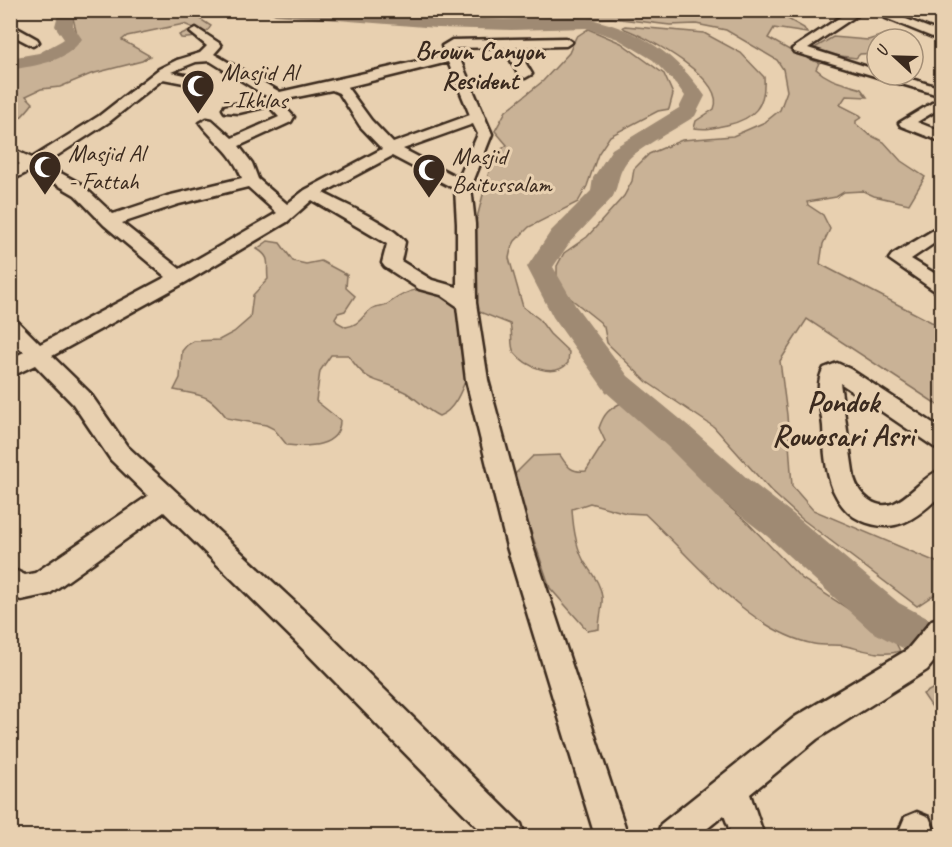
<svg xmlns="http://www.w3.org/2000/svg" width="952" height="847" viewBox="0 0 952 847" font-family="Caveat,sans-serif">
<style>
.green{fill:#c9b296;stroke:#826e5a;stroke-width:1.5}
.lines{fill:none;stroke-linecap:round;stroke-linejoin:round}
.river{fill:#9f8a73;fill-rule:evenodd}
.minor-casing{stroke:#3b2a1e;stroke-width:5}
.minor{fill:#e8d0b0;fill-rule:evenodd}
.labels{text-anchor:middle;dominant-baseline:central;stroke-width:6;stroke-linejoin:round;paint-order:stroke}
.far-poi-label{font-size:24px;fill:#3b2a1e;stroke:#e8d0b0;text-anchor:start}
.far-neighbourhood-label{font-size:26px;font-weight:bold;fill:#3b2a1e;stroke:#e8d0b0}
.neighbourhood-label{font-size:30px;font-weight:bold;fill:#3b2a1e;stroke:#e8d0b0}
</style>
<rect width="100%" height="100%" fill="#e8d0b0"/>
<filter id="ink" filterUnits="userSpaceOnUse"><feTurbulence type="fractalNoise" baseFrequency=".0167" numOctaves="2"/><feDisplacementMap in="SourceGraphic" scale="12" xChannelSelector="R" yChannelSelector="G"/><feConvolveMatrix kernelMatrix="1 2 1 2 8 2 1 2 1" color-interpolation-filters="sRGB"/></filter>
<g filter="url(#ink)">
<g class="green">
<path d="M99 10 212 11 200 19 211 26C206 35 192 39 181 38L179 35 194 28 184 24 127 36 122 40 150 56 142 61 91 74 60 87 41 89 26 96 33 103C29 109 24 114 19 119H11L10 66C26 63 75 59 77 39 78 32 73 23 73 16Z"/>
<path d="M611 11 613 13 645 17 658 14 679 18 695 11H795L788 19 804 28 807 33 774 28 768 38 793 52 819 63 816 69C830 82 844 83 861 89L867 97 846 96 840 105 860 115 862 117 856 121V124L868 134 884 142 901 161 925 177 909 204 874 196 863 191 844 192 836 197 807 202 808 205 823 215 830 229 823 244 820 264 941 327V407L807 319 780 361 787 415 792 486 813 510 941 564V590L917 606 802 519 771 491 714 427 647 382 607 343 604 327 600 322 570 298 557 280V266L564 253 587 237 624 196 632 181 634 169 649 154 682 140 733 136 765 122 780 110 787 91 783 69 777 60 726 30 696 24 670 25 612 18 511 22 439 19 322 11Z"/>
<path d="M625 26 704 33 741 53 764 77C766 106 754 119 727 125 714 128 707 130 694 128L696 121 714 109C727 79 648 38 625 29L623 27Z"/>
<path d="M588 29 621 43 664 74 673 94 669 109 658 111 610 136 598 154 587 186 578 202 529 227 515 241 511 249 509 258 523 307 539 319 550 334 569 352 568 363C554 379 526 367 514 352 510 346 513 333 510 324L480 312C475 315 467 319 463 323 454 333 462 361 469 371 463 387 455 411 439 416 425 410 416 397 403 391 374 376 370 387 348 355H331L320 371 316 401 340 420C340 448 307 447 287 445L274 429 266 425 227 418C208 393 203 396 174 390L180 378 182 351 187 345 194 341 219 340 234 332 250 318 253 295 268 279C266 263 272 258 257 249L268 241 280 243 293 261 306 264 321 261 347 275 346 288 355 296 345 311 338 313 335 318 337 322 346 327C360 325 361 317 371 309 377 305 384 307 389 303 412 287 418 287 445 296L473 279 469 249 493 156 507 145 495 131 506 111 543 81 569 53 576 37Z"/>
<polygon points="887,34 900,39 877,39 877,53 860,54 856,58 825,54 813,49 833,37 868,40"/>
<path d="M623 402 678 447 693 468 726 504 748 523 801 578 885 633 895 641 900 651C883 657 864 650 846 646 836 644 825 646 814 644 749 632 691 557 645 514L626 513 590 503 572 509C573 526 576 548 585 563 592 574 601 584 602 597 603 606 599 618 599 629L588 631 550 588 522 505 515 481V474L533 456 560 455C567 466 571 473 586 471L605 441 599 428C604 413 609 409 623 402Z"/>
<polygon points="941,684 941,720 923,694"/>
</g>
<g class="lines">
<g class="river">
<path d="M80 10 73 17V26L82 39C65 63 37 65 10 70V58L39 53 61 41 64 39 55 26 59 11Z"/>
<path d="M267 10C293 10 319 10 345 10 398 12 451 18 504 20 528 20 571 14 591 19 641 31 676 54 705 96L695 116C681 126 637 149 628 160 617 173 619 187 612 198L570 242 553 267 575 305 628 376 691 428 748 479 793 514 899 603 942 626V669L871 631 767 536 722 501 667 446 606 392 553 317 527 267 551 231 591 191 593 178 612 149 679 108 685 96 677 85 653 60 618 39 586 28 512 30 437 28 275 15Z"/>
</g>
<g class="minor-casing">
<g id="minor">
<polygon points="851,10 865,10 808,48 877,70 877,75 897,75 942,88 942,96 794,52 792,49"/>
<polygon points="866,10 883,10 942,33 942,41"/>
<polygon points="10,24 37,39 39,42 33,46 10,34"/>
<path d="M196 28 219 43 221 46 214 54 280 92 445 55 442 46 452 40 566 38 572 42 566 46 516 47 532 74 525 78 518 74 504 47 455 48 492 134 471 187 475 224 476 303 488 380 533 547 628 836H595L507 547 466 380 457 306 441 295 419 289 385 267 382 263 387 244 312 200 287 222 186 282 52 356 89 392 127 446 316 622 521 824 525 836H486L296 642 164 512 49 594 21 600 10 596V568L25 575 35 573 148 496 111 460 73 404 35 365 10 377V359L24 352 10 339V319L17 321 40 344 166 277 104 225 75 195 32 170 10 181V169L20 164 10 159V148L32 158 99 116 159 69 177 60 200 53 207 46 190 32ZM210 61 268 97 225 106 223 109 225 112 239 113 269 106 279 117 232 138 212 120 207 119 200 123C217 145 231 150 242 178L167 196 113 214 81 184 44 164 109 122 163 79 194 85 199 84 201 81 199 78 171 72 196 62ZM448 62 470 115 393 143 371 120 347 87ZM332 90 339 93 360 126 382 149 305 190 287 204 258 179 252 163 239 146 291 122 294 117 280 102 282 100ZM473 124 478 134 459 178 403 149ZM392 156 455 189 457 224V287L432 280 401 261 405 242C393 225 344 204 323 193ZM248 187 277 213 180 269 122 223 179 204Z"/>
<polygon points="942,97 942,107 917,122 942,132 942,142 901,126 899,123"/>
<polygon points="942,225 942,238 911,259 942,278 942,293 935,291 889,259 892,255"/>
<path d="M837 363 850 369 942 429V450L934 447 840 383 854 478C857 488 861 494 869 500 897 520 918 477 942 469V494C917 518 895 536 860 520 847 514 839 503 833 490 825 470 824 447 823 426 821 408 814 384 824 368Z"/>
<polygon points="942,617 942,652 927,670 817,739 750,794 764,836 732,836 724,815 698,836 657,836 661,824 795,717 907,650 932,620"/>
<polygon points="917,812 929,817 934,829 930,836 897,836 905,817"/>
</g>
</g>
<use href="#minor" class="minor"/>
</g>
</g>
<defs>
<g id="mosque-pin" transform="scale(1.725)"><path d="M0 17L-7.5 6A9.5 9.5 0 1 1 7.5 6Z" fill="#3b2a1e" stroke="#e8d0b0"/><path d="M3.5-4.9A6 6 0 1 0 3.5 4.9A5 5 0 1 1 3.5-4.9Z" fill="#fff"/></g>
</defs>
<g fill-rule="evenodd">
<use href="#mosque-pin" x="198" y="86"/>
<use href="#mosque-pin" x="45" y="167"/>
<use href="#mosque-pin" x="429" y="170"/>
</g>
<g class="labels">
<g class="far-poi-label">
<text x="221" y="72">Masjid Al<tspan x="221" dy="28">- Ikhlas</tspan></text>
<text x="68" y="153">Masjid Al<tspan x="68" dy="28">- Fattah</tspan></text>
<text x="452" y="156">Masjid<tspan x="452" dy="28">Baitussalam</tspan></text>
</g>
<g class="far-neighbourhood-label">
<text x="480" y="50">Brown Canyon<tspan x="480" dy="30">Resident</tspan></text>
</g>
<g class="neighbourhood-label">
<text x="843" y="402">Pondok<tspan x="843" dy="34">Rowosari Asri</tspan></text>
</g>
</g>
<rect width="952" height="847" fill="none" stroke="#e8d0b0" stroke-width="36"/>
<rect x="18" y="18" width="916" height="811" fill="none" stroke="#3b2a1e" stroke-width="2" filter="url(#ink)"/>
<g transform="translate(895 57) rotate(292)"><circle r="28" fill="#e8d0b0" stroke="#a38e76" stroke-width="1.5"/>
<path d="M0-4.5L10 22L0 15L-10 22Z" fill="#3b2a1e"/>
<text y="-9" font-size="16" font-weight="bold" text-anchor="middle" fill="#3b2a1e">U</text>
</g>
</svg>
